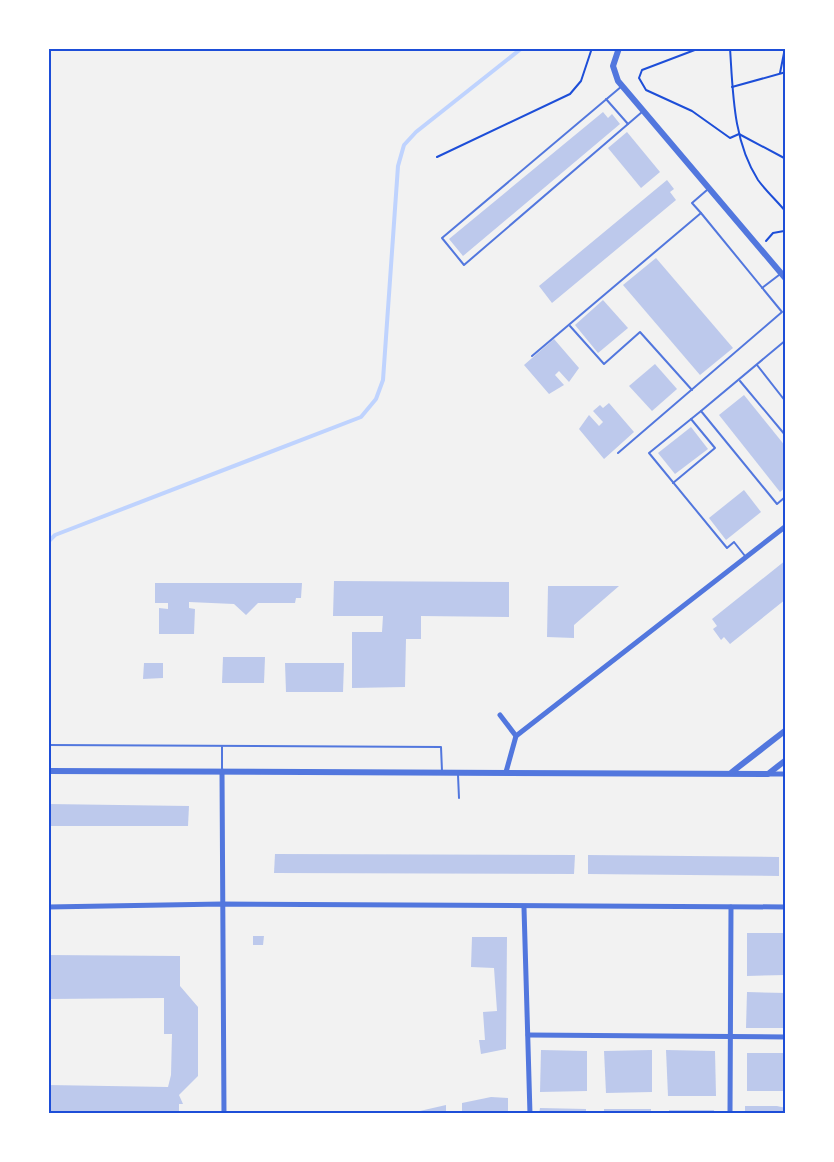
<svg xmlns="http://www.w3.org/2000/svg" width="834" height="1162" viewBox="0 0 834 1162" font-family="'PT Sans Narrow',sans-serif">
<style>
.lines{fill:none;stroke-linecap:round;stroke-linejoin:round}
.stream{stroke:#bfd3fe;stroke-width:4}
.building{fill:#bdc9ec}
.path{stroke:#1d4ed8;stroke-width:2}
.service{stroke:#5277de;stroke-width:2}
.minor{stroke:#5277de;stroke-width:5}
.tertiary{stroke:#5277de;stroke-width:6}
.neatline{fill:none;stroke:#1d4ed8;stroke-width:2}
</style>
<rect width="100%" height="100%" fill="#f2f2f2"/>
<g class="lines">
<polyline class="stream" points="48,542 55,535 361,417 376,399 383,380 398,166 404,145 416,132 522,48"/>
</g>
<g class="building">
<polygon points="603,112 608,118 612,114 620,124 463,256 449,239"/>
<polygon points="627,132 660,172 641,188 608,148"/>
<polygon points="667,180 674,189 670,192 676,200 552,303 539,286"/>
<polygon points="656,258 733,348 700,375 623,285"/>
<polygon points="603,300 628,328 598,353 575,325"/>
<polygon points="554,339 579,368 569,382 559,371 555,375 564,385 549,394 524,365"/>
<polygon points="655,364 677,389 652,411 629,386"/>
<polygon points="744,395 786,447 786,487 780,492 719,415"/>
<polygon points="609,403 634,432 604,459 579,429 589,415 599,426 603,422 593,411 600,405 603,408"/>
<polygon points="691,427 708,449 675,474 658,453"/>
<polygon points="744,490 761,512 726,540 709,518"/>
<polygon points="786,560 786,599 730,644 724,637 721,640 713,629 717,626 712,619"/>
<polygon points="334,581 509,582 509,617 421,616 421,639 406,639 405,687 352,688 352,632 382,632 383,616 333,616"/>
<polygon points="155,583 302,583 301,598 296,598 295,603 258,603 246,615 234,604 189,602 189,608 195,609 194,634 159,634 159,608 168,609 168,603 155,603"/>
<polygon points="548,586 619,586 574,625 574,638 547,637"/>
<polygon points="223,657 265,657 264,683 222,683"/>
<polygon points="144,663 163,663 163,678 143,679"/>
<polygon points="285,663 344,663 343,692 286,692"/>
<polygon points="48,804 189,806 188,826 48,826"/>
<polygon points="275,854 575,855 574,874 274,873"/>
<polygon points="588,855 779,857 779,876 588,874"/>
<polygon points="747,933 786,933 786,975 747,976"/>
<polygon points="253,936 264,936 263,945 253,945"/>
<polygon points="472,937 507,937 506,1049 481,1054 479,1040 485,1040 483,1012 497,1011 494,968 471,967"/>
<polygon points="48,955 180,956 180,986 198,1007 198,1076 179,1095 183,1104 179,1104 179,1114 48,1114 48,1085 168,1087 171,1075 172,1034 164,1034 164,998 48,999"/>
<polygon points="747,992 786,993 786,1028 746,1028"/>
<polygon points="541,1050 587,1051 587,1091 540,1092"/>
<polygon points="652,1050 652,1092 606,1093 604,1051"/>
<polygon points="666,1050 715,1051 716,1096 668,1096"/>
<rect x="747" y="1053" width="39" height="38"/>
<polygon points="491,1097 508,1098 508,1114 462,1114 462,1103"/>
<polygon points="446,1105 446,1114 411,1114 411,1113"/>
<polygon points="745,1106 777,1106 786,1108 786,1114 745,1114"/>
<polygon points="540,1108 586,1109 586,1114 539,1114"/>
<rect x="604" y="1109" width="47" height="5"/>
<rect x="669" y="1110" width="45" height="4"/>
</g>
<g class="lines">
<g class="path">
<polyline points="700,48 642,70 639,78 646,90 692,111 730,138 739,134 786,159"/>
<path d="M730 48C733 93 733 141 758 180 766 191 777 201 786 212"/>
<polyline points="780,73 785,48"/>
<polyline points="732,87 786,72"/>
<polyline points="437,157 570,94 581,81 592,48"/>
<polyline points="766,241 773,233 784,231 786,222"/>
</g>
<g class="service">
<polyline points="622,86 442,238 464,265 642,112"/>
<polyline points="606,99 628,124"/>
<polyline points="762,288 779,275"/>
<polyline points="570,326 604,364 640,332 692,390"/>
<polyline points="786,340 701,411 777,504 784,498 786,501"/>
<polyline points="532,356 701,213 692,203 707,190"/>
<polyline points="757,365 786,402"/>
<polyline points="740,381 786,436"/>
<polyline points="701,411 649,453 727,548 734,542 745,556"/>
<polyline points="618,453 782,312 701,213"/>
<polyline points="673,483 715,448 691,419"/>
<polyline points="48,745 441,747 442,771"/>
<polyline points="222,747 222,771"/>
<polyline points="458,775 459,798"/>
</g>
<g class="minor">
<polyline points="500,715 516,736"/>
<polyline points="222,771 224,1114"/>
<polyline points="506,772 516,736 786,526"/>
<polyline points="768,774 786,774"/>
<polyline points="48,907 222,904 786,907"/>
<polyline points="524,908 530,1114"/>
<polyline points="528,1035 786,1037"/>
<polyline points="730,1114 731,907"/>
</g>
<g class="tertiary">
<polyline points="619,48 613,66 618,81 786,279"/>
<polyline points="48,771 768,774 786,760"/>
<polyline points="732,772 786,730"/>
</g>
</g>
<rect width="834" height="1162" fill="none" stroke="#ffffff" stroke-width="99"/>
<rect x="50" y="50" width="734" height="1062" class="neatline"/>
</svg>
